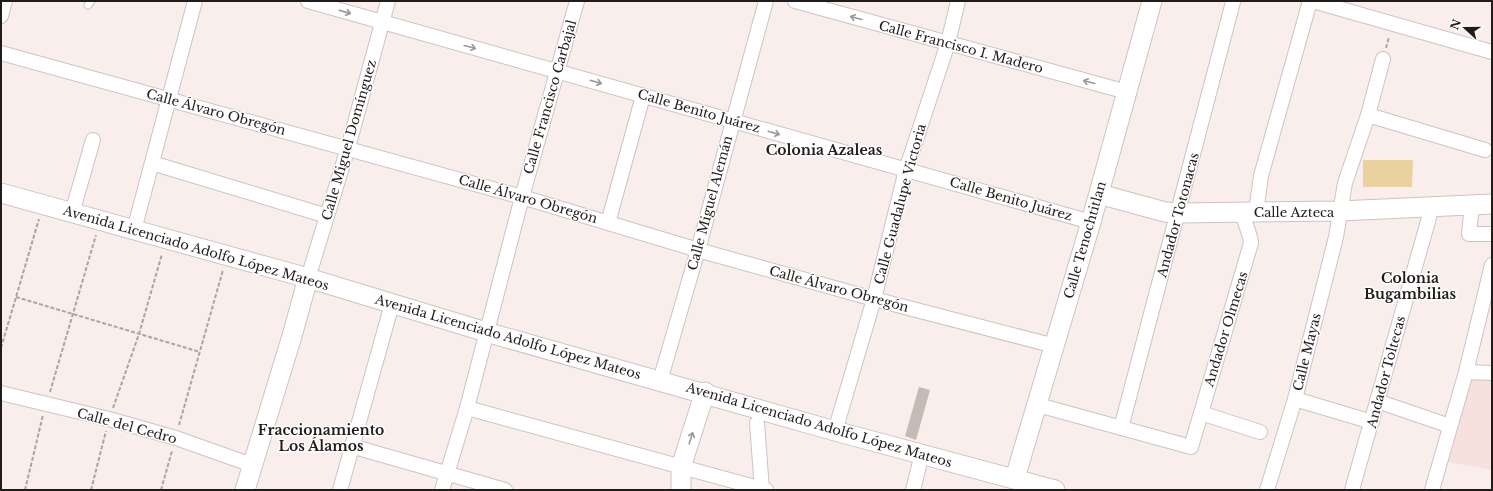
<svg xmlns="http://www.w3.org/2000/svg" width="1493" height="491" viewBox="0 0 1493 491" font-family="'Libre Baskerville',serif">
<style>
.built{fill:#f6e1de}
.green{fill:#ead1a0}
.building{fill:#c4bbb5}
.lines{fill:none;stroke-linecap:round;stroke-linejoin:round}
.lane-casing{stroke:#cec3c1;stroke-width:9}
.street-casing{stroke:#cec3c1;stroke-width:16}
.secondary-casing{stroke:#cec3c1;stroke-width:21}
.path{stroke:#ada4a2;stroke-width:2;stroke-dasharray:4 2;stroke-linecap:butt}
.lane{stroke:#fff;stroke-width:7}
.street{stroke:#fff;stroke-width:14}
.secondary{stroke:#fff;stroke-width:19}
.oneway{stroke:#9b9998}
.labels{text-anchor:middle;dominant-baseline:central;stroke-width:3;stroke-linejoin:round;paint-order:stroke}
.street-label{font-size:13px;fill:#201c1b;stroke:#fefefe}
.neighbourhood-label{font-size:14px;font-weight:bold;fill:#201c1b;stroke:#fefefe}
</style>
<rect width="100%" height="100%" fill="#faeeec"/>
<polygon class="built" points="1492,379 1492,470 1448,462 1471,380"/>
<polygon class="green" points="1363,160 1413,160 1412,187 1363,187"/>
<polygon class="building" points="919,387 930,390 916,440 905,436"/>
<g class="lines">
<g class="lane-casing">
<polyline id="lane" points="88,5 91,1"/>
</g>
<g class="street-casing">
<g id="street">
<polyline points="308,1 1091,222"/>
<polyline points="795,1 1127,92"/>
<polyline points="1313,1 1492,52"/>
<polyline points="1,16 5,1"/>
<polyline points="1,53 522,197 698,250 874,299 1055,346"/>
<polyline points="1368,115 1485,150"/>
<polyline points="152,163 327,216"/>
<polyline points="1472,205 1469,234 1492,234"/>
<polyline points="1256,212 1261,176 1310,1"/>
<polyline points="72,213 93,140"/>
<polyline points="608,223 643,96"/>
<polyline points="134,230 195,1"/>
<polyline points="308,278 348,148 388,1"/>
<polyline points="1466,372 1492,373"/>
<polyline points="660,381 698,250 766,1"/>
<polyline points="1,393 109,419 176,438 252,465"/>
<polyline points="1295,399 1372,422"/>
<polyline points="1377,401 1450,426"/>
<path d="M1038 405 1191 447 1251 243C1250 232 1244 224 1243 212"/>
<polyline points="467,408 766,490"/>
<polyline points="1201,413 1260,432"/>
<polyline points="757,423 762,490"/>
<polyline points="1121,428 1233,2"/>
<polyline points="835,431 874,299 906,170 948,43 958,1"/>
<polyline points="351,446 505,490"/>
<polyline points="340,490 392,304"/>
<polyline points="442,490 467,408 522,197 577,1"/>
<polyline points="913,490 922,454"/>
<polyline points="1267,490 1295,399 1336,237 1345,183 1368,115 1383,59"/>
<polyline points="1352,490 1432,207"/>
<polyline points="1432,490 1466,372 1492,265"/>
</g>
</g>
<g class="secondary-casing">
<g id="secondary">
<polyline points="1,193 308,278 486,332 835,431 1055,490"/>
<polyline points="1099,194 1165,212 1178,213 1339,211 1492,204"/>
<polyline points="1015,478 1091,222 1152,1"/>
<polyline points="245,490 292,336 308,278"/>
<polyline points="681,490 681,467 705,392"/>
</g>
</g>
<g class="path">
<polyline points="1386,48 1389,37"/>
<polyline points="16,297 200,352"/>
<polyline points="1,348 39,219"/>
<polyline points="50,392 96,235"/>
<polyline points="113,408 139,334 162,254"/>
<polyline points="179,425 223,270"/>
<polyline points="25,490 43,415"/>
<polyline points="91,490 106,431"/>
<polyline points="161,490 172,451"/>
</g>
<use href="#lane" class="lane"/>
<use href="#street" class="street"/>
<use href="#secondary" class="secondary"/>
</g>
<defs><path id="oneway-shaft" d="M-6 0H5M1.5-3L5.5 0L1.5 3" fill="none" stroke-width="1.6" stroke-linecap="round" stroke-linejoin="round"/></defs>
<g class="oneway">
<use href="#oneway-shaft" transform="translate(345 12) rotate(16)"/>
<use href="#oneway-shaft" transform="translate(856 18) rotate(-165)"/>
<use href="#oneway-shaft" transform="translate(470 47) rotate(15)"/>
<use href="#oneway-shaft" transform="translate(596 82) rotate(16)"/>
<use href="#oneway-shaft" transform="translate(1089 82) rotate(-165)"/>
<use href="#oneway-shaft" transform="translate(774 133) rotate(16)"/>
<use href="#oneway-shaft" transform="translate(691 438) rotate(-72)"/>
</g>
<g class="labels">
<g class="street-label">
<text transform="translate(961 47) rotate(15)">Calle Francisco I. Madero</text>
<text transform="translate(550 97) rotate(-74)">Calle Francisco Carbajal</text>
<text transform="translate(699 111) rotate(16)">Calle Benito Juárez</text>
<text transform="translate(216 112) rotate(15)">Calle Álvaro Obregón</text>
<text transform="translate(349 140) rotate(-74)">Calle Miguel Domínguez</text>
<text transform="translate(528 199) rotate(16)">Calle Álvaro Obregón</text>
<text transform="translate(1011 199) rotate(16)">Calle Benito Juárez</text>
<text transform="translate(710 203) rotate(-75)">Calle Miguel Alemán</text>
<text transform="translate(900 204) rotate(-75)">Calle Guadalupe Victoria</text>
<text x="1294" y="212">Calle Azteca</text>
<text transform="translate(1178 215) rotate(-75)">Andador Totonacas</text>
<text transform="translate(1085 240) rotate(-74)">Calle Tenochtitlan</text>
<text transform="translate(196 248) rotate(16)">Avenida Licenciado Adolfo López Mateos</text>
<text transform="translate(839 289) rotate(15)">Calle Álvaro Obregón</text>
<text transform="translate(1226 329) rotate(-73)">Andador Olmecas</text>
<text transform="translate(508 337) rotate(16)">Avenida Licenciado Adolfo López Mateos</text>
<text transform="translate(1307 352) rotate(-76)">Calle Mayas</text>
<text transform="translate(1386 372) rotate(-75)">Andador Toltecas</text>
<text transform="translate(819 425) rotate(16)">Avenida Licenciado Adolfo López Mateos</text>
<text transform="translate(127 426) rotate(15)">Calle del Cedro</text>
</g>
<g class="neighbourhood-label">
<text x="824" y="150">Colonia Azaleas</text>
<text x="1410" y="278">Colonia<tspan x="1410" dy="16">Bugambilias</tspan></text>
<text x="321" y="430">Fraccionamiento<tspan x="321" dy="16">Los Álamos</tspan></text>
</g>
</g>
<rect width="1493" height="491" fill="none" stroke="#201c1b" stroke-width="4"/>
<g transform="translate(1465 28) rotate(291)" stroke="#fefefe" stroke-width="3" paint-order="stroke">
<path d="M0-3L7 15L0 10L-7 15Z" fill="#201c1b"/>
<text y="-6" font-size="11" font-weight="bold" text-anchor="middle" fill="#201c1b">N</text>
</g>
</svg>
